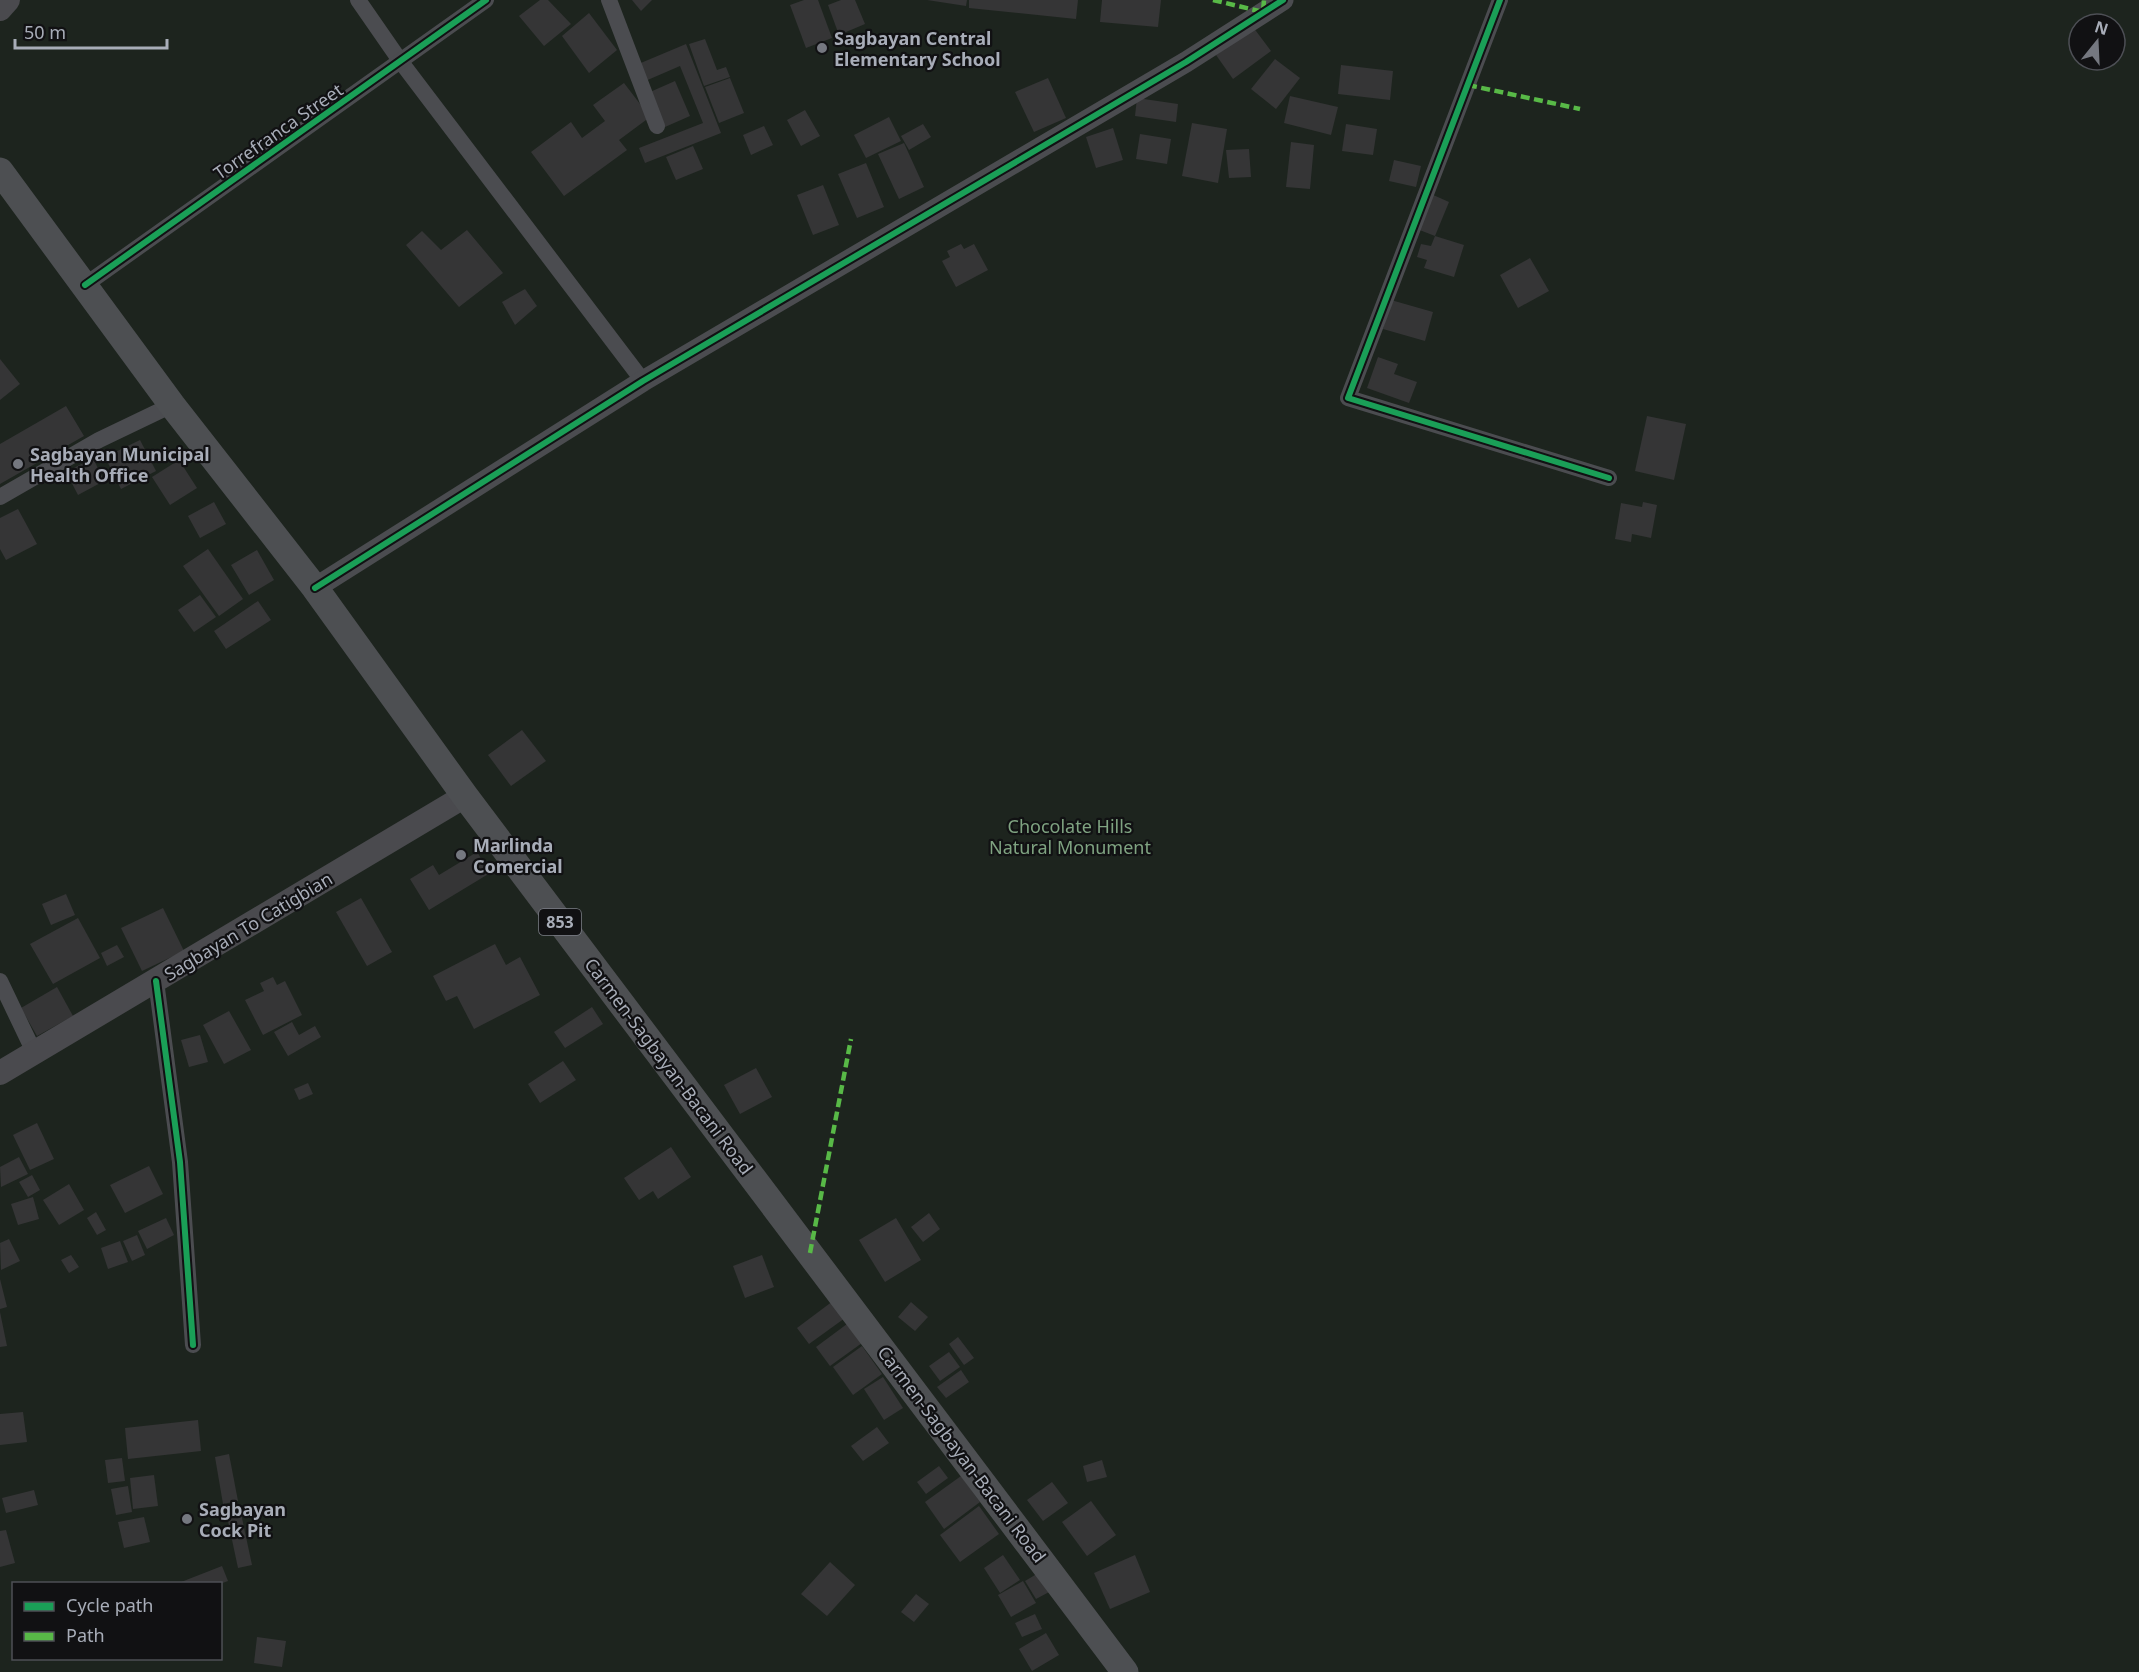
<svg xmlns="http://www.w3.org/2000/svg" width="2139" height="1672" viewBox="0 0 2139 1672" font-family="'Noto Sans',sans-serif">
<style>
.green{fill:#1d241e;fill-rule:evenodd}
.building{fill:#353536}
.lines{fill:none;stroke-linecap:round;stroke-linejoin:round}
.minor{stroke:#4b4c50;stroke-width:16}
.tertiary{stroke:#4b4c50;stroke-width:21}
.secondary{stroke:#4a4a4e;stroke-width:24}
.primary{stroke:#4d4f52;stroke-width:27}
.quiet{stroke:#58b947;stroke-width:4.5;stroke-dasharray:9 4.5;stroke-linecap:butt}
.cycleway-casing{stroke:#111113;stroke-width:10}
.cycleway{stroke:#1a9f57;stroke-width:6}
.poi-dot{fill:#757880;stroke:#111113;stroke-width:2}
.labels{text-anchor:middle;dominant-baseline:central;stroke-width:4.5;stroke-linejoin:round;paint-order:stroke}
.shield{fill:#111113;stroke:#7b7e86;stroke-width:1.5}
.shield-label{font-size:16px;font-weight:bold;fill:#a8adb8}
.poi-label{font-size:18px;font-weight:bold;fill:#a8adb8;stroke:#111113;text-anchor:start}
.street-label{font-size:18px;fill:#a8adb8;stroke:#111113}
.park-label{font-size:18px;fill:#7fa381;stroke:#111113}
</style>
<rect width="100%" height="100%" fill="#171717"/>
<path class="green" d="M0 0H2139V1672H0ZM2079 24H2115V60H2079ZM14 1584H220V1658H14Z"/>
<g class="building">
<polygon points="540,0 548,0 571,24 544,46 519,16"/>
<polygon points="632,0 652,0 641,11"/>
<polygon points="804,0 818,0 832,38 806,48 790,5"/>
<polygon points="841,0 855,0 865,24 839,35 828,5"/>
<polygon points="927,0 967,0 966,6"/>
<polygon points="969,0 1078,0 1076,19 969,8"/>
<polygon points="1102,0 1161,0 1158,27 1100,22"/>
<polygon points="589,13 617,50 589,73 562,36"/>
<polygon points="1253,27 1271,51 1233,79 1216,55"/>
<polygon points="705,39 717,70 726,67 730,77 704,86 689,44"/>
<polygon points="686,44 721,133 645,163 639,148 703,123 680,66 643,82 636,65"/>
<polygon points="1275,59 1300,78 1276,109 1251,89"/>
<polygon points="1341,65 1393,71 1390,100 1338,94"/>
<polygon points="730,78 744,113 719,123 705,87"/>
<polygon points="1048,78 1066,118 1034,132 1015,92"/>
<polygon points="675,81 690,116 665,127 650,92"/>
<polygon points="624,83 650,117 619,140 627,150 564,196 531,152 571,122 582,138 605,121 593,105"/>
<polygon points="1290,96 1338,107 1331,135 1284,123"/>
<polygon points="1137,98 1178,104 1176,122 1135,116"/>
<polygon points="805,110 820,136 801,146 787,120"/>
<polygon points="889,117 901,141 866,158 854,135"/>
<polygon points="1192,123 1227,129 1218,183 1182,176"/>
<polygon points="923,124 931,137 909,150 901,136"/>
<polygon points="1346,124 1377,129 1373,155 1342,151"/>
<polygon points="764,126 773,145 751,155 743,135"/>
<polygon points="1113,128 1123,160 1096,168 1086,137"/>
<polygon points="1140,134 1171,139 1167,164 1136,159"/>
<polygon points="1291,142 1314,145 1310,189 1286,187"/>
<polygon points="904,143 924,187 899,199 878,154"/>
<polygon points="693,146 703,169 676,180 666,157"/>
<polygon points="1249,149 1251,177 1229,178 1226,150"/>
<polygon points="1394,160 1421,166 1416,187 1389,181"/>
<polygon points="866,163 884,207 857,218 838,174"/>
<polygon points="823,185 839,225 813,235 797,195"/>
<polygon points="1431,194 1449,202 1435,236 1417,229"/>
<polygon points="467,230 503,273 459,307 406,245 422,231 441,250"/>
<polygon points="1435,236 1464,245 1454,277 1424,268 1427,260 1417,257 1421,244 1431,246"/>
<polygon points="961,244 964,249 974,244 988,270 956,287 942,261 950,257 947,251"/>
<polygon points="1530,258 1549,291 1518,308 1500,275"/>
<polygon points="525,289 537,306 515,325 502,302"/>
<polygon points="1391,300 1433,312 1425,341 1383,329"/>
<polygon points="1378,357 1398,364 1394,374 1417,382 1409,403 1367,388"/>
<polygon points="0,359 20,384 0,400"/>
<polygon points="66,406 84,436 0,484 0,444"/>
<polygon points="1647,416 1686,424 1674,480 1635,471"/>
<polygon points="140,440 156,471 121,489 105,457"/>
<polygon points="93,458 104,481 78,495 66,472"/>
<polygon points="179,460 197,488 170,505 152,477"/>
<polygon points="214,502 226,524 200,538 188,516"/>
<polygon points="1643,502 1657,505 1651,538 1632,534 1631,542 1615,539 1621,503 1642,507"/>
<polygon points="18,509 37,544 6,560 0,549 0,518"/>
<polygon points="208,549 243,599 219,616 183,566"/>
<polygon points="257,550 274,580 249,595 231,565"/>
<polygon points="200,595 216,617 194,632 178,610"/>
<polygon points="258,601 271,620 226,649 214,631"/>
<polygon points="522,730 546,761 511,786 488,755"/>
<polygon points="477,852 490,873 429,910 410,879 433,865 439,875"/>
<polygon points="66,894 75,915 51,925 42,904"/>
<polygon points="361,898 392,952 367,966 336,912"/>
<polygon points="163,908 184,951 142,971 121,928"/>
<polygon points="78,918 100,958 53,984 30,944"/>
<polygon points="495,944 506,965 520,957 540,995 474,1029 457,996 446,1001 433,976"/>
<polygon points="117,945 124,957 107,966 101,953"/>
<polygon points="273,977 277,985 285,981 302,1015 263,1035 245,1000 264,991 260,983"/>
<polygon points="57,987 73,1016 37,1036 21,1008"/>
<polygon points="592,1007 603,1024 565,1048 554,1032"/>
<polygon points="229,1011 251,1050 224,1064 203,1025"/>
<polygon points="292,1022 299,1035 315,1026 321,1037 288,1056 274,1032"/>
<polygon points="200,1035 208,1062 189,1067 181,1040"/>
<polygon points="563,1061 576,1080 540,1103 528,1084"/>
<polygon points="756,1068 772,1097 740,1114 724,1085"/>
<polygon points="308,1083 313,1094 299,1100 294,1089"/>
<polygon points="37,1123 54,1159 30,1170 13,1135"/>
<polygon points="671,1147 691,1177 658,1199 653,1191 639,1200 624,1178"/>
<polygon points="19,1157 28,1174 1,1187 0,1167"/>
<polygon points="149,1166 163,1194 125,1213 110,1185"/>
<polygon points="32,1175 40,1190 28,1197 19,1182"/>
<polygon points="69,1184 84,1210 59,1225 43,1200"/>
<polygon points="33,1197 39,1219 18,1225 11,1204"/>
<polygon points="96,1212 106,1230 97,1235 87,1218"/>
<polygon points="929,1213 940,1229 923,1242 911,1227"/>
<polygon points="166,1218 174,1235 147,1249 138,1231"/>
<polygon points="896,1218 921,1260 885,1282 859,1240"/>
<polygon points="137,1235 145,1255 132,1261 123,1241"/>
<polygon points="9,1239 20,1261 1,1270 0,1243"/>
<polygon points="120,1241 128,1262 108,1269 101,1248"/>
<polygon points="71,1255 79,1267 69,1273 61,1260"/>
<polygon points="762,1255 774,1287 745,1298 733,1266"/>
<polygon points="0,1279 7,1307 0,1309"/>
<polygon points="833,1301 845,1318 809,1344 797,1328"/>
<polygon points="911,1302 928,1317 915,1331 898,1317"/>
<polygon points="0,1312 7,1346 0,1347"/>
<polygon points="847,1324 862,1343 830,1366 816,1347"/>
<polygon points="958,1337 974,1358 964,1365 949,1344"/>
<polygon points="862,1346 882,1374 853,1395 833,1367"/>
<polygon points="949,1352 960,1367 940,1381 929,1366"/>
<polygon points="961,1370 969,1382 946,1398 937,1387"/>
<polygon points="883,1377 903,1408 884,1420 864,1389"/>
<polygon points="23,1412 27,1442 0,1445 0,1414"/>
<polygon points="198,1420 201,1451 128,1459 125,1428"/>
<polygon points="877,1427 889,1443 863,1461 851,1446"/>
<polygon points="229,1454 238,1501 223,1504 215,1457"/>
<polygon points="122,1458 125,1481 108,1483 105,1460"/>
<polygon points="1102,1460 1107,1477 1087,1482 1083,1466"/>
<polygon points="939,1466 948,1478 926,1494 917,1482"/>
<polygon points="154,1475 158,1506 133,1509 130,1478"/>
<polygon points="961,1476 980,1502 944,1529 925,1502"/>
<polygon points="1052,1482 1068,1503 1043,1521 1027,1500"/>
<polygon points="128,1486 132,1512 116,1515 111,1489"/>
<polygon points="34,1490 38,1505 6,1513 2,1498"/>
<polygon points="1091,1501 1116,1535 1087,1556 1062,1522"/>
<polygon points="239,1504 252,1565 238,1568 225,1507"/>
<polygon points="979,1506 999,1534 960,1562 940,1535"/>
<polygon points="144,1517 150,1542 124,1548 118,1522"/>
<polygon points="6,1530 15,1563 0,1567 0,1531"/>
<polygon points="1003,1555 1020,1580 1000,1593 984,1568"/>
<polygon points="1135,1555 1150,1592 1110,1609 1094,1573"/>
<polygon points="830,1562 855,1585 827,1616 801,1594"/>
<polygon points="222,1566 228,1581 220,1584 176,1584"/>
<polygon points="1040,1572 1051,1591 1036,1599 1025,1581"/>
<polygon points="1023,1581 1036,1603 1011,1617 998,1595"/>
<polygon points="916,1594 929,1604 914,1622 901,1612"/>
<polygon points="1035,1614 1042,1629 1022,1637 1015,1623"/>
<polygon points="1046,1633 1059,1655 1032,1671 1019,1649"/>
<polygon points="257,1637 286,1641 282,1667 254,1663"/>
</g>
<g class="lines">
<g class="minor">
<polyline points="358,0 401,62 643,381"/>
<polyline points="609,0 657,126"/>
<polyline points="1500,0 1348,398 1609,478"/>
<polyline points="85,285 486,0"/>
<polyline points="0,497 99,440 172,405"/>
<polyline points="0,981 34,1052"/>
<polyline points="156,981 180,1162 193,1345"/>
</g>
<polyline class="tertiary" points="315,588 643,381 1186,62 1283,0"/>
<g class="secondary">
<polyline points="0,9 8,0"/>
<polyline points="0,1073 465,796"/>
</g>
<polyline class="primary" points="0,171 172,405 315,588 465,796 1125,1672"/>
<g class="quiet">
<polyline points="1213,0 1263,12 1264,0"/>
<polyline points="1468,85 1580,109"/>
<polyline points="810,1253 851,1039"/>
</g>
<g class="cycleway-casing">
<g id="cycleway">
<polyline points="1500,0 1348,398 1609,478"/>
<polyline points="85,285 486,0"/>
<polyline points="315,588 643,381 1186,62 1283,0"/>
<polyline points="156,981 180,1162 193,1345"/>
</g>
</g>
<use href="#cycleway" class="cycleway"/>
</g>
<g class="poi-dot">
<circle cx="822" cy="48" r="6"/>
<circle cx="18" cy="464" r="6"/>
<circle cx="461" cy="855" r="6"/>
<circle cx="187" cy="1519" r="6"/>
</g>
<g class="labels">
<rect class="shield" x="539" y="909" width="42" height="26" rx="4.5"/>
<g class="shield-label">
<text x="560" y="922">853</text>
</g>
<g class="poi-label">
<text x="834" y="38">Sagbayan Central<tspan x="834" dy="21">Elementary School</tspan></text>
<text x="30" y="454">Sagbayan Municipal<tspan x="30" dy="21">Health Office</tspan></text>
<text x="473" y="845">Marlinda<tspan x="473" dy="21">Comercial</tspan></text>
<text x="199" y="1509">Sagbayan<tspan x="199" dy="21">Cock Pit</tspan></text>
</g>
<g class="street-label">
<text transform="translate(278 131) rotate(-35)">Torrefranca Street</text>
<text transform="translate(248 926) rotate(-31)">Sagbayan To Catigbian</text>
<text transform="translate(669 1066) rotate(53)">Carmen-Sagbayan-Bacani Road</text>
<text transform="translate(962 1454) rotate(53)">Carmen-Sagbayan-Bacani Road</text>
</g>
<g class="park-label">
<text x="1070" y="826">Chocolate Hills<tspan x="1070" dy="21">Natural Monument</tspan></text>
</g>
</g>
<rect x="12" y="1582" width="210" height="78" fill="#111113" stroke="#4d4f55" stroke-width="1.5"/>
<rect x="24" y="1602" width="30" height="9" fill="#1a9f57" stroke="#4d4f55" stroke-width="1.5"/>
<text x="66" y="1612" font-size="18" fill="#a8adb8">Cycle path</text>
<rect x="24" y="1632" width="30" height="9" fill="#58b947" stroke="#4d4f55" stroke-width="1.5"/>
<text x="66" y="1642" font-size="18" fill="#a8adb8">Path</text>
<g transform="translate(2097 42) rotate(18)"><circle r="28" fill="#111113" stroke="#4d4f55" stroke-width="1.5"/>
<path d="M0-4.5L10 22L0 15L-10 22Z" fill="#757880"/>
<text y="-9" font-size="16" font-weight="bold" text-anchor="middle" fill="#a8adb8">N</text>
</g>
<path d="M15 39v9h152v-9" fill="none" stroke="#a8adb8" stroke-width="3"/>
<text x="24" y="39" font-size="18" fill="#a8adb8" stroke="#111113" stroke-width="4.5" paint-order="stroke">50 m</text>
</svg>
